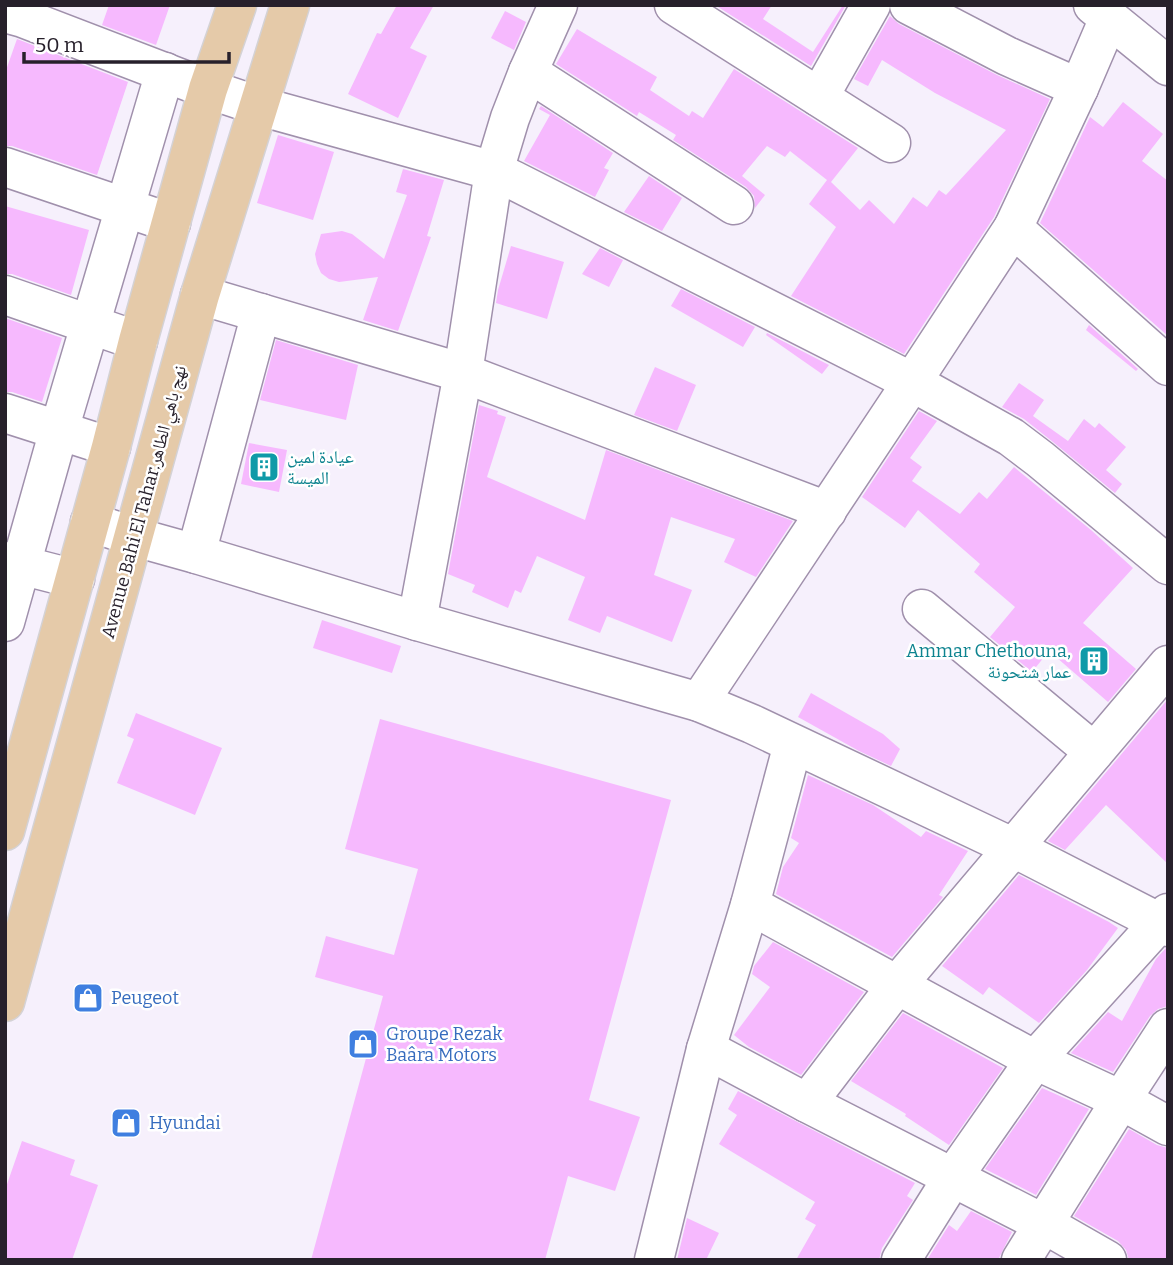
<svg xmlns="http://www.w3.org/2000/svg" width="1173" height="1265" viewBox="0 0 1173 1265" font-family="Bitter,'Noto Naskh Arabic',serif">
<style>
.building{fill:#f6b9fe}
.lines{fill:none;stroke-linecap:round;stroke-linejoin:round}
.minor-casing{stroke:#a090ac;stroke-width:41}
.major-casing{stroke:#d4d2d5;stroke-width:41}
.minor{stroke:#fff;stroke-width:38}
.major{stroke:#e5caa9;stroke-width:38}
.labels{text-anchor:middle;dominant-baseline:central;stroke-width:5;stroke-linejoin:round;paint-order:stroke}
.culture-label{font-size:18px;fill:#0d838f;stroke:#fff;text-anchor:start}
.street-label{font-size:18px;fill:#27202b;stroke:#fff}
.shop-label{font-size:18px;fill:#366cbe;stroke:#fff;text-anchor:start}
</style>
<rect width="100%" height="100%" fill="#f6f0fc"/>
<g class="building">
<polygon points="109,5 170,5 156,45 102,25"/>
<polygon points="397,5 434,5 410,48 427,56 398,118 348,94 377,33 381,34"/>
<polygon points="715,5 772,5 763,19 813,52 843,5 846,5 811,66"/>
<polygon points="505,11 526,22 514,50 491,38"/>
<polygon points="890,16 899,24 997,75 1050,99 994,217 904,354 791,296 836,227 809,204 827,180 790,151 785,157 767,146 742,176 765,195 755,208 754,196 746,187 673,140 676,135 639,112 637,116 556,64 577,29 657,77 650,90 689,116 692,111 703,118 734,69 858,148 831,182 860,210 869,200 894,224 913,197 927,207 939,190 946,195 1006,130 935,93 882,60 868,86 854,79"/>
<polygon points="17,39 128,82 97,175 12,146 5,146 5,73"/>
<polygon points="1123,102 1163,134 1142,161 1168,181 1168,336 1040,223 1090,117 1103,127"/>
<polygon points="541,106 613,153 604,168 609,170 595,197 524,161 550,115 539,109"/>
<polygon points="278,135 334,152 313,220 257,203"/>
<polygon points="403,169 444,180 427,236 431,237 398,331 363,320 378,277 339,282 329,279 321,273 317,264 315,254 321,234 342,231 352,234 384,259 407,195 396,192"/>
<polygon points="649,176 682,198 662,231 624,212"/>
<polygon points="5,206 89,230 71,295 12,274 5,274"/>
<polygon points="511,246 564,262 547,319 496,303 498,290"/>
<polygon points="600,248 623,260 609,287 582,274"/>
<polygon points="681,289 755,327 743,347 671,306"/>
<polygon points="5,318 62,338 42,402 12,392 5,392"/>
<polygon points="1089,325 1138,369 1136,371 1086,330"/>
<polygon points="767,333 829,365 822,374 766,335"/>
<polygon points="276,340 358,365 346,420 260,400"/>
<polygon points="655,367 696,385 677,431 634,415"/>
<polygon points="1019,383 1044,400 1033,416 1068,441 1084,419 1095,428 1099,423 1126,447 1106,470 1122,484 1115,493 1053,442 1024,419 1002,407"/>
<polygon points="479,405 498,411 497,414 506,417 487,477 585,520 606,450 793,521 756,577 724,562 735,539 671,517 654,575 692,590 672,642 607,616 600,633 568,620 585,577 537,556 521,593 515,590 508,608 472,592 475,585 448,574"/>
<polygon points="919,411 937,421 910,458 922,467 912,481 960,514 979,492 987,499 1014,467 1091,530 1133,568 1083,623 1136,669 1108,702 1049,651 1032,672 990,637 1015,607 974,572 980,564 918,510 905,528 862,497"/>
<polygon points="249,443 287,450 279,492 241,484"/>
<polygon points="322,620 401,646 392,673 313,648"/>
<polygon points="811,693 883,734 900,749 891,766 859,751 798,717"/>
<polygon points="1168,699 1168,864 1106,805 1065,850 1048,841"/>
<polygon points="136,713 222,748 195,815 117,783 134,739 127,736"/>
<polygon points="380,719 671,800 589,1100 640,1117 615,1191 568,1176 545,1260 311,1260 383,996 315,977 326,936 394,955 418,869 345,849"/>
<polygon points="808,775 873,805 921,837 926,831 968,851 939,895 943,897 892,957 776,894 783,867 799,843 791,838"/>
<polygon points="1019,875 1109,922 1118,928 1087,970 1039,1023 989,987 983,995 942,966"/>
<polygon points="773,942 864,992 801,1075 749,1047 734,1035 770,987 752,974 754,966"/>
<polygon points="1166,948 1168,949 1168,1006 1158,1009 1150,1016 1113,1072 1071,1053 1108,1012 1122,1021 1156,959"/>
<polygon points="903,1013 1003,1068 949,1145 905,1116 906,1114 851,1081"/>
<polygon points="1042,1088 1089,1109 1036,1195 985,1169"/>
<polygon points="738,1091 915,1183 907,1196 913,1200 882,1248 879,1260 796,1260 816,1225 805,1219 815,1202 719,1144 737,1115 728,1109"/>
<polygon points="1129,1129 1157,1145 1168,1148 1168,1260 1129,1260 1126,1250 1118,1241 1074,1216"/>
<polygon points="22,1141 75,1160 70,1175 98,1185 72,1260 5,1260 5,1190"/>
<polygon points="971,1211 1012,1232 998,1260 927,1260 949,1225 957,1231"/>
<polygon points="687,1218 719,1233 706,1260 677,1260"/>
</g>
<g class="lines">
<g class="minor-casing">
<g id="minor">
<polyline points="674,5 891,143"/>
<polyline points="909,5 1007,56 1079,88"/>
<polyline points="1093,5 1168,66"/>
<polyline points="5,13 23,18 208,89 259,106 494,171 515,181 912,382 1011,437 1040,459 1168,565"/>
<polyline points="528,72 734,205"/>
<polyline points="819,97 871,5"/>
<polyline points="5,167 171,223"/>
<polyline points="1013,228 1168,366"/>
<polyline points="5,295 138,341"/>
<polyline points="200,295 463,373 827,511"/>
<polyline points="5,413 111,447"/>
<polyline points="90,522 135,537 196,554 417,621 699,702 752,724 1014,848 1168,927"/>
<polyline points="196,554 261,313"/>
<polyline points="5,561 75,579"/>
<polyline points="922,609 1094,752"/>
<polyline points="417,621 463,373 494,171 510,118 528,72 558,5"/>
<polyline points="5,622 59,430 165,72"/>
<polyline points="699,702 912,382 1013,228 1079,88 1109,18"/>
<polyline points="750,905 1035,1060 1121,1100 1168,1126"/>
<polyline points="706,1049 807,1103 1044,1224 1107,1260"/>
<polyline points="807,1103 897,985 1168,665"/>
<polyline points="654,1260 706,1049 750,905 793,744"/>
<polyline points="901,1260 953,1177 1035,1060 1168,913"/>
<polyline points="1021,1260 1121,1100 1168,1028"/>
</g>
</g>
<g class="major-casing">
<g id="major">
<polyline points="5,831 111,447 138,341 208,89 237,5"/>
<polyline points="5,1002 200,295 290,5"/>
</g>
</g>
<use href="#minor" class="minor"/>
<use href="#major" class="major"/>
</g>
<defs>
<g id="building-square" transform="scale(1.575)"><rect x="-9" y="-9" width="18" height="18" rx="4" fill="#0f9aa8" stroke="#fff"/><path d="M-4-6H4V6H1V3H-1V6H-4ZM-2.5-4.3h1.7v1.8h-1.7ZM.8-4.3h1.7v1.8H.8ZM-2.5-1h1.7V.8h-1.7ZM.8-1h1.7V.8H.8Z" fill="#fff"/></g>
<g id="shop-square" transform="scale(1.575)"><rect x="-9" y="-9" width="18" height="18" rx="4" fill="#3f7fe0" stroke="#fff"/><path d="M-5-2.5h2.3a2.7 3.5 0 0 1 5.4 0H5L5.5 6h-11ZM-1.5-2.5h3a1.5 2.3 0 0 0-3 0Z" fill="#fff"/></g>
</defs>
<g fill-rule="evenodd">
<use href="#building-square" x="264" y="467"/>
<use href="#building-square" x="1094" y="661"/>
<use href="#shop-square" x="88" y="998"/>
<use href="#shop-square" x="363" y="1044"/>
<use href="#shop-square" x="126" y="1123"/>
</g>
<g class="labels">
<g class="culture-label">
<text x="287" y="457">عيادة لمين<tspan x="287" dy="21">الميسة</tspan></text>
<text x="1071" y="651" text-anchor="end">Ammar Chethouna,<tspan x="1071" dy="21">عمار شتحونة</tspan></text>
</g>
<g class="street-label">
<text transform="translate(144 502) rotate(-75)">Avenue Bahi El Tahar,نهج باهي الطاهر</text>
</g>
<g class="shop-label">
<text x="111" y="998">Peugeot</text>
<text x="386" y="1034">Groupe Rezak<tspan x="386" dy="21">Baâra Motors</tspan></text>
<text x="149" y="1123">Hyundai</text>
</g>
</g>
<rect width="1173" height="1265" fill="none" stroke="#27202b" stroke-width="14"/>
<path d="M24 52v10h205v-10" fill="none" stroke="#27202b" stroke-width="3.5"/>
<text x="35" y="52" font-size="21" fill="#27202b" stroke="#ffffff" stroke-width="5" paint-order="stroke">50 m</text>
</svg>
